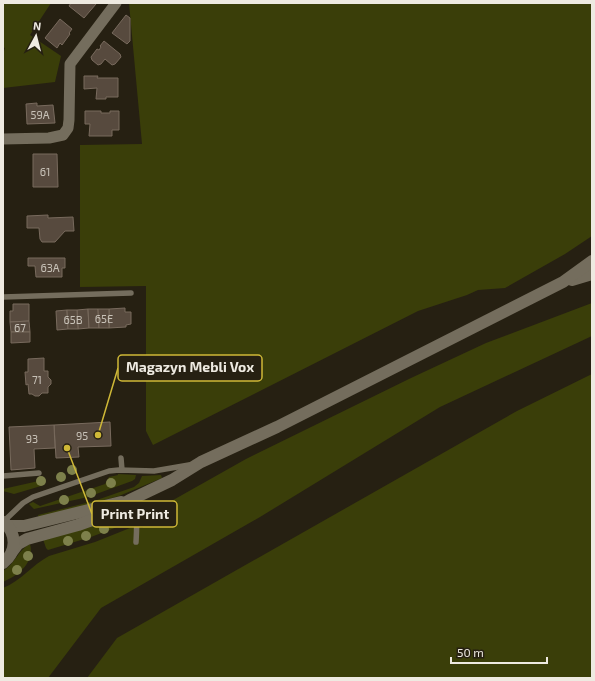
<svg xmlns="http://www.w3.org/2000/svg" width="595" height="681" viewBox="0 0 595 681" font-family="'Exo 2',sans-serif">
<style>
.green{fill:#3a3e09}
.building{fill:#574a3e;stroke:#786a5d}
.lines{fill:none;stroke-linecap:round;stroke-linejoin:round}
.service{stroke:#746d5d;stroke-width:5.5}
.minor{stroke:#746d5d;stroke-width:11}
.secondary{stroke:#746d5d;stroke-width:12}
.tree{fill:#7d804b}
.labels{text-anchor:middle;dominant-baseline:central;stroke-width:3;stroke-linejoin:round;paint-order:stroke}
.number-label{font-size:11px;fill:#c8c2b8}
.leader{fill:none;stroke:#cfb837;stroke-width:1.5}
.callout-dot{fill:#cfb837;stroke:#262012;stroke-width:1.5}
.callout{fill:#262012;stroke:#cfb837;stroke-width:1.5}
.callout-label{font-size:14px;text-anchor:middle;font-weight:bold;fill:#eeeae1}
</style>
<rect width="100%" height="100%" fill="#262012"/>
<g class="green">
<polygon points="3,3 51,3 30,35 61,56 55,82 3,88 3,54 5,48 3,47"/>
<polygon points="129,3 592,3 592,236 565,254 505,288 478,290 467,295 418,311 153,445 146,431 146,286 80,287 80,145 142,144"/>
<path d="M592 303V336L440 407 260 517 101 608 48 678H3V588C21 581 32 565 49 556L95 542 130 528H143V517L246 459 411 378 486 343Z"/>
<polygon points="592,374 592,678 87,678 117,638 517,411"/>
<polygon points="118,474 136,475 135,479 132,481 88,497 34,509 29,504 33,502 40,506 105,484 109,477 118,475"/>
<polygon points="161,475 162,478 119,496 39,518 38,515 94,501 134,487 139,483 142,476"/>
<polygon points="43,480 41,486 14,494 3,491 3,489"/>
<polygon points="121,513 129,514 133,521 91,537 48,550 46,548 43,539 98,522"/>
<path d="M30 544C35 562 19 575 3 582V571C15 564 18 550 30 544Z"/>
</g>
<g class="building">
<polygon points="71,3 95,3 96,4 84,18 69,6"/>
<polygon points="126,15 130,18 130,41 127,44 112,33"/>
<polygon points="60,19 72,29 69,33 70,34 62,45 60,43 57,48 45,38"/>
<polygon points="104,41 120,54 121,57 115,64 112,65 105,59 101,64 98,65 92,60 91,57 97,49 99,50 101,47 100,46"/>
<polygon points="84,76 98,76 97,78 118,78 118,97 106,97 106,99 96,99 97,88 84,89"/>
<polygon points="37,103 37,106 53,105 55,123 27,124 26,104"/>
<polygon points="85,111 101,111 101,113 110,113 110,111 119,111 119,130 112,130 112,136 89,136 90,124 85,124"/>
<polygon points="33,154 57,154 58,187 33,187"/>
<polygon points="48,215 48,218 73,217 74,231 65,231 55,242 42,242 40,239 39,228 27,228 27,216"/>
<polygon points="28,258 65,258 65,268 62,268 62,277 36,277 35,266 28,266"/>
<polygon points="13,304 29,304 29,321 10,322 10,311 13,311"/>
<polygon points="125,308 125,312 131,312 131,324 126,325 126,327 109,328 109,309"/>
<polygon points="88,309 89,328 78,329 77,310"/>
<polygon points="88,309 98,309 99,328 89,328"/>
<polygon points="98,309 109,309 109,328 99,328"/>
<polygon points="67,310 68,329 57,330 56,311"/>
<polygon points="67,310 77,310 78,329 68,329"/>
<polygon points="29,321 30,332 11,332 10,322"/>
<polygon points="11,332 30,332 30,342 11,343"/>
<polygon points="44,358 44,371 48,371 48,377 51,380 51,384 48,387 48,393 42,393 39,396 35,396 32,394 29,394 28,384 26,385 25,372 28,372 28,359"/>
<polygon points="110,422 111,446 78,447 79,457 56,458 54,425"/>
<polygon points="54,425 55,448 34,449 35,468 11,470 9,427"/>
</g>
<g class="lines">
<g class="service">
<polyline points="3,297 131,293"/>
<polyline points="121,458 122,470"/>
<polyline points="3,476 39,473"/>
<path d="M130 500C138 517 137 524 136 542"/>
<polyline points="3,522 23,503 33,497 109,471 119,470 154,471 189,465"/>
</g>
<polyline class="minor" points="3,139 49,138 63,135 68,128 69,120 70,64 116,3"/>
<g class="secondary">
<polyline points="572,280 592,274"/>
<polyline points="8,526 24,526 121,502"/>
<polyline points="12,552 18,544 27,539 78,525 103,516 130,500 172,480 201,462 277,427 563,282 592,261"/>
<path d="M3 563C17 552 17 534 4 522"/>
</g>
</g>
<g class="tree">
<circle cx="72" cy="470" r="5"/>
<circle cx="61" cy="477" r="5"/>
<circle cx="41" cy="481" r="5"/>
<circle cx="111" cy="483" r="5"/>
<circle cx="91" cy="493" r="5"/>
<circle cx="64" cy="500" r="5"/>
<circle cx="104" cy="529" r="5"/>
<circle cx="86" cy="536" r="5"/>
<circle cx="68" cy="541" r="5"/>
<circle cx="28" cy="556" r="5"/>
<circle cx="17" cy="570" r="5"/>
</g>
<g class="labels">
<g class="number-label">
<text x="40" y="114">59A</text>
<text x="45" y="171">61</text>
<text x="50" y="267">63A</text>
<text x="104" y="318">65E</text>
<text x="73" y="319">65B</text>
<text x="20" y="327">67</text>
<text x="37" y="379">71</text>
<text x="82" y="435">95</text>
<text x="32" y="438">93</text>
</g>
</g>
<path class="leader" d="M98 435L118 368M67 448L92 514"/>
<g class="callout-dot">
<circle cx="98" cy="435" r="4"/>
<circle cx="67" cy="448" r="4"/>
</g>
<g class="callout">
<rect x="118" y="355" width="144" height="26" rx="4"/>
<rect x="92" y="501" width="85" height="26" rx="4"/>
</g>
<g class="callout-label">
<text x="190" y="372">Magazyn Mebli Vox</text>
<text x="135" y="519">Print Print</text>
</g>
<rect width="595" height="681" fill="none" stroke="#eeeae1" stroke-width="8"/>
<g transform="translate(36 36) rotate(7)" stroke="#262012" stroke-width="3" paint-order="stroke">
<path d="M0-3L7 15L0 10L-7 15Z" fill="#eeeae1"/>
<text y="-6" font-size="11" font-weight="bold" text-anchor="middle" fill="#eeeae1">N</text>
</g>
<path d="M451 657v6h96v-6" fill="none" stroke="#eeeae1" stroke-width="2"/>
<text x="457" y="657" font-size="12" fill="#eeeae1" stroke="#262012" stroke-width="3" paint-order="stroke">50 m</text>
</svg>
